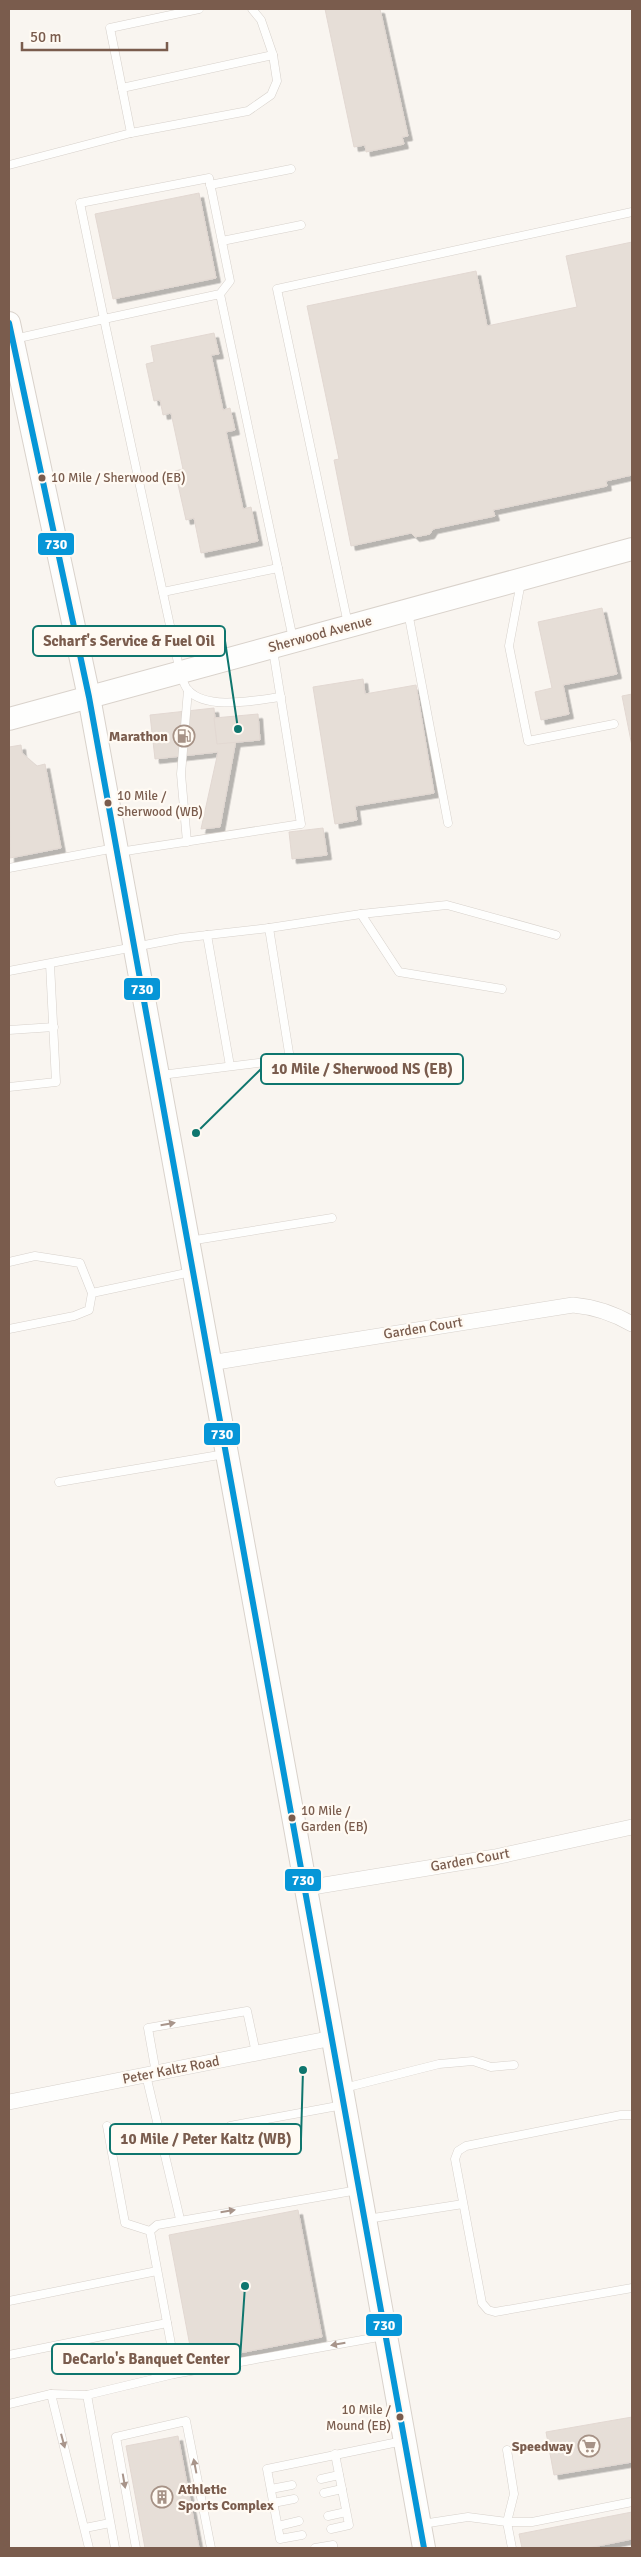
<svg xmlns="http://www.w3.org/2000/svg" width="641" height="2557" viewBox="0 0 641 2557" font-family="Signika,sans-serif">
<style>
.building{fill:#e6ded7;stroke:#e2d8d2;filter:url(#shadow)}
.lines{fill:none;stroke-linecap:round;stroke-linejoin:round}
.lane-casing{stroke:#d7d1cb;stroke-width:9}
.street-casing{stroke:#d7d1cb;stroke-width:16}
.secondary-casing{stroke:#d9d2cb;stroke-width:24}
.lane{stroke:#fefefd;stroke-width:8}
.street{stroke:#fefefd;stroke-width:15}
.secondary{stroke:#fefefd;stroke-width:22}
.bus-1-casing{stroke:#fffaf3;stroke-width:10}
.bus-1{stroke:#0696d7;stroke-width:6}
.oneway{fill:#a8958b}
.bus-dot{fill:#7a5c4d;stroke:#fffaf3;stroke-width:2}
.labels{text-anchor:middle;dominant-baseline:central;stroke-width:4.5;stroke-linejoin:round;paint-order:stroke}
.bus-label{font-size:13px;fill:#7a5c4d;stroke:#fffaf3;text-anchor:start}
.street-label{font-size:14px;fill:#7a5c4d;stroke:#fffaf3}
.poi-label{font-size:14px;font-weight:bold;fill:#7a5c4d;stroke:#fffaf3;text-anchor:end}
.leader{fill:none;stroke:#0f766e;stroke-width:2}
.callout-dot{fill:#0f766e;stroke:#fffaf3;stroke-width:2}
.callout{fill:#fffaf3;stroke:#0f766e;stroke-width:2}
.callout-label{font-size:15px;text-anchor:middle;font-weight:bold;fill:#7a5c4d}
.line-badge{stroke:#fffaf3;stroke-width:2}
.badge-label{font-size:14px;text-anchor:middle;font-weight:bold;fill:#fff}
</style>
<defs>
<filter id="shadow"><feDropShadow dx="4.5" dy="4.5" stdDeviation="0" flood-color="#0004"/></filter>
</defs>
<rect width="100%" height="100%" fill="#f9f5f0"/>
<g class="building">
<polygon points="325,9 380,9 408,136 402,137 404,144 366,152 365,145 354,147"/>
<polygon points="199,193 216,278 113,299 95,214"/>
<polygon points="632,242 632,475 606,481 607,486 493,510 495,516 433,529 430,534 415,537 411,533 351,546 334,460 339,459 307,306 476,271 487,326 577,307 566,256"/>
<polygon points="214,333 219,354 211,355 223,410 230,408 235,430 226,432 243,509 251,507 258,541 201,553 194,518 186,520 175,471 183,469 171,413 163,415 160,400 154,401 146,364 154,362 151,346"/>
<polygon points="602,608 617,674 563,685 569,714 541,720 535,692 552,688 538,622"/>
<polygon points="363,679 365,694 416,685 434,793 355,806 357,820 335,824 313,687"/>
<polygon points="632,694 632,746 622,696"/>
<polygon points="214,708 217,742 236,740 220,827 201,829 218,752 155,759 150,715"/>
<polygon points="258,714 260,740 217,744 214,718"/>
<polygon points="21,745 22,753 37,766 45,764 61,848 10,858 9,747"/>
<polygon points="323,828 327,855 292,859 289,832"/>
<polygon points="298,2210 322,2337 193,2362 169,2235"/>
<polygon points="632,2417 632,2462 554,2475 546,2432"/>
<polygon points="178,2436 199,2548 145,2548 126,2446"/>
<polygon points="632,2512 632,2539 588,2548 522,2548 519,2534"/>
</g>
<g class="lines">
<g class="lane-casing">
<g id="lane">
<polyline points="122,88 273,55"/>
<polyline points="131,133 248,111 271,95 277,81 273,55 261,20 252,9"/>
<polyline points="9,165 131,133 110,28 199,9"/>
<polyline points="210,185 291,169"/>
<polyline points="222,241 301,225"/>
<polyline points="220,294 230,281 209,178 80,203 104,319 220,294 293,639"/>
<path d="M14 339 104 319 180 672C182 677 184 686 188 690 207 711 256 700 281 697"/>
<polyline points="521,582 509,646 528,741 614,724"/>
<polyline points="163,592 278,568"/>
<polyline points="408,612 448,823"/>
<polyline points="348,624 277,289 632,212"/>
<polyline points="187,842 181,774 188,690"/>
<polyline points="119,852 301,824 273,650"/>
<polyline points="9,868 115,848"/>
<polyline points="361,914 447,905 556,935"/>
<polyline points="269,928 361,914 399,972 502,989"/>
<polyline points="207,935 230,1066"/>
<polyline points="9,971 181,938 269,928 290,1059 161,1075"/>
<polyline points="9,1030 54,1027"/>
<polyline points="9,1087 56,1082 50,964"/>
<polyline points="189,1241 332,1218"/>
<polyline points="9,1262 35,1256 80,1263 92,1293"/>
<polyline points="9,1329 74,1316 89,1310 92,1293 191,1272"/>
<polyline points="59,1482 225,1454"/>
<polyline points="156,2073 148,2028 247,2011 256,2053"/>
<polyline points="146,2075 180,2219"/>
<polyline points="344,2088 439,2064 473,2061 491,2067 514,2065"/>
<polyline points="632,2115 621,2115 466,2146 458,2151 455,2159 482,2303 488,2310 495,2312 632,2288"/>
<polyline points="107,2126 125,2223 150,2231"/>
<polyline points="230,2126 343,2105"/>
<polyline points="367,2219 463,2204"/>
<polyline points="9,2301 157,2271"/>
<polyline points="9,2355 167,2323"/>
<polyline points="174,2374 384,2336"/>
<polyline points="51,2394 89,2548"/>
<polyline points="87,2395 115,2548"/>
<polyline points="9,2404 51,2394 87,2395 174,2374 176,2371 150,2231 157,2225 358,2190"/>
<polyline points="507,2450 514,2494 507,2522 512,2548"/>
<polyline points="321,2479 339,2475"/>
<polyline points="271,2489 292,2485"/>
<polyline points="324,2493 342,2489"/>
<polyline points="273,2503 294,2499"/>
<polyline points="328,2516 346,2512"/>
<polyline points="422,2524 468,2517 507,2522 532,2522 632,2502"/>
<polyline points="278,2526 299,2521"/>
<polyline points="85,2528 110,2523"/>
<polyline points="331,2529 349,2525 335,2454"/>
<polyline points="302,2535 280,2539 267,2469 403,2441"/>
<polyline points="136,2548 116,2437 186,2421 211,2548"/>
<polyline points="315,2548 333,2545 333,2548"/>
</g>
</g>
<g class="street-casing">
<g id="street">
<path d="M210 1363 573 1305C595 1307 613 1313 632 1324"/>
<polyline points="306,1888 495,1857 632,1827"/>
<polyline points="9,2102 333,2038"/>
</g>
</g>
<g class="secondary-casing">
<g id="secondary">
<polyline points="9,323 89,697 293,1816 424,2548"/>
<polyline points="9,719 632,549"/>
</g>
</g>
<use href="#lane" class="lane"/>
<use href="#street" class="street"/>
<use href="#secondary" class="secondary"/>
<g class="bus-1-casing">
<polyline id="bus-1" points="9,323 89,697 424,2548"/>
</g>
<use href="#bus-1" class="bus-1"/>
</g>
<defs><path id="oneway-solid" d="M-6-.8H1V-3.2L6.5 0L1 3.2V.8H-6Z" transform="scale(1.25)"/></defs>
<g class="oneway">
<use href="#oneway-solid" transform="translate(168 2024) rotate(-10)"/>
<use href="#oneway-solid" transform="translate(228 2211) rotate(-9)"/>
<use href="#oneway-solid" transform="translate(338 2344) rotate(170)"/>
<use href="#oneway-solid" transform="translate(63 2441) rotate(75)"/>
<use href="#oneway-solid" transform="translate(195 2466) rotate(-101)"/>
<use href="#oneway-solid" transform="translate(124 2481) rotate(80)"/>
</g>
<defs>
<g id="fuel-ring" transform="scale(1.125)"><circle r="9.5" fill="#fffaf3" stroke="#a69286" stroke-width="1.5"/><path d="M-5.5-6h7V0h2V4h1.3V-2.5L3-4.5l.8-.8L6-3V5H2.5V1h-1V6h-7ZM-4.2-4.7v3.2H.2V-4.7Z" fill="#a69286"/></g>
<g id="supermarket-ring" transform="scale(1.125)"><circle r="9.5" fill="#fffaf3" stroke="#a69286" stroke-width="1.5"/><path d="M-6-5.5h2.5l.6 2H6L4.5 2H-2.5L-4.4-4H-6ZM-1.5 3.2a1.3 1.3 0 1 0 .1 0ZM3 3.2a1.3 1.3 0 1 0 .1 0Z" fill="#a69286"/></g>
<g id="building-ring" transform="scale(1.125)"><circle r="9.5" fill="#fffaf3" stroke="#a69286" stroke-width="1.5"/><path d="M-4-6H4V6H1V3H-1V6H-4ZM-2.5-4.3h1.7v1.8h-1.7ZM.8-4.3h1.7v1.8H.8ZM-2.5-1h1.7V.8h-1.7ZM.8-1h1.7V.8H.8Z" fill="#a69286"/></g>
</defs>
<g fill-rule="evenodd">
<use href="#fuel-ring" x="184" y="736"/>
<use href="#supermarket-ring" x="589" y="2446"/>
<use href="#building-ring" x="162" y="2497"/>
</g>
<g class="bus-dot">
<circle cx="42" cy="478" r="4.5"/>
<circle cx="108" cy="803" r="4.5"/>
<circle cx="292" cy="1818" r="4.5"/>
<circle cx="400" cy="2417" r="4.5"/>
</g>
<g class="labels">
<g class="bus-label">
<text x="51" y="478">10 Mile / Sherwood (EB)</text>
<text x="117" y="796">10 Mile /<tspan x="117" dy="16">Sherwood (WB)</tspan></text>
<text x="301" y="1811">10 Mile /<tspan x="301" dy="16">Garden (EB)</tspan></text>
<text x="391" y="2410" text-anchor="end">10 Mile /<tspan x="391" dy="16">Mound (EB)</tspan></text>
</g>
<g class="street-label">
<text transform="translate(320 634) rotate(-15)">Sherwood Avenue</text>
<text transform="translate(423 1328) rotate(-9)">Garden Court</text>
<text transform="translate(470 1860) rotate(-10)">Garden Court</text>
<text transform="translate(171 2070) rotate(-11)">Peter Kaltz Road</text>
</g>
<g class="poi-label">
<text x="168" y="736">Marathon</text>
<text x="573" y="2446">Speedway</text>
<text x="178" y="2489" text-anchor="start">Athletic<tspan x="178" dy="16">Sports Complex</tspan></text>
</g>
</g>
<path class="leader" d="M238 729L225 641M196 1133L261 1069M303 2070L301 2139M245 2286L240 2359"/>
<g class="callout-dot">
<circle cx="238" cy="729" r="5"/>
<circle cx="196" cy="1133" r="5"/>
<circle cx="303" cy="2070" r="5"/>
<circle cx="245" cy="2286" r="5"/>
</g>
<g class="callout">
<rect x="33" y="626" width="192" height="30" rx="5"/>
<rect x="261" y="1054" width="202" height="30" rx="5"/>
<rect x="110" y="2124" width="191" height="30" rx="5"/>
<rect x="52" y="2344" width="188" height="30" rx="5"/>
</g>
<g class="callout-label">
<text x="129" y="646">Scharf's Service &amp; Fuel Oil</text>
<text x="362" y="1074">10 Mile / Sherwood NS (EB)</text>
<text x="206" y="2144">10 Mile / Peter Kaltz (WB)</text>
<text x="146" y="2364">DeCarlo's Banquet Center</text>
</g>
<g class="line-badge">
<rect x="37" y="532" width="38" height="24" rx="5" fill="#0696d7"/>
<rect x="123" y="977" width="38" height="24" rx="5" fill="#0696d7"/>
<rect x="203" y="1422" width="38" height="24" rx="5" fill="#0696d7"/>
<rect x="284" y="1868" width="38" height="24" rx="5" fill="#0696d7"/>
<rect x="365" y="2313" width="38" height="24" rx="5" fill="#0696d7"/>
</g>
<g class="badge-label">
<text x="56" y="549">730</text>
<text x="142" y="994">730</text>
<text x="222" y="1439">730</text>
<text x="303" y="1885">730</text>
<text x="384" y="2330">730</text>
</g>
<rect width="641" height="2557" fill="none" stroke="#7a5c4d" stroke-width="20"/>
<path d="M22 42v8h145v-8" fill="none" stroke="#7a5c4d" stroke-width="2.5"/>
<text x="30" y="42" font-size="15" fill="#7a5c4d" stroke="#fffaf3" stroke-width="4" paint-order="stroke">50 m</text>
</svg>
